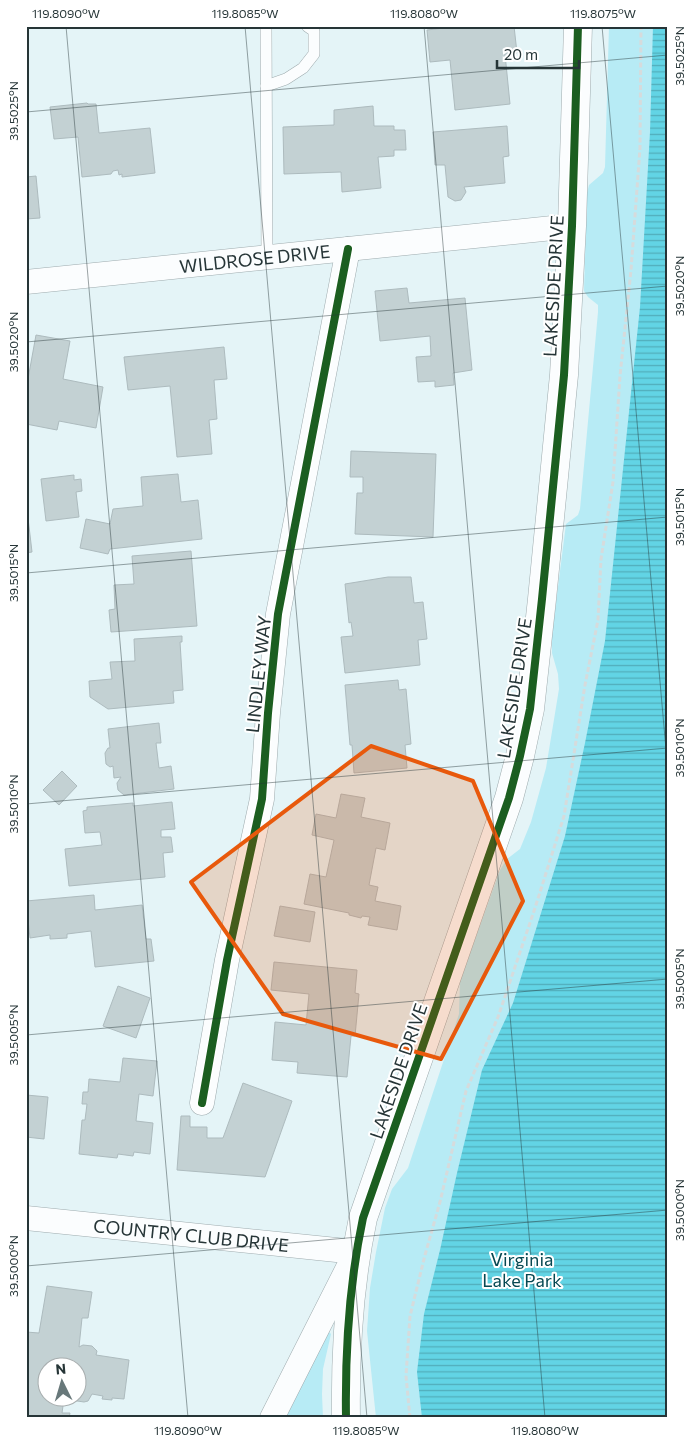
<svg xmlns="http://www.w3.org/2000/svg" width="694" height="1444" viewBox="0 0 694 1444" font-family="Commissioner,sans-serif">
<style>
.green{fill:#b7ebf5}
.water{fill:url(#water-rules)}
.building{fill:#c3d1d3;stroke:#adbbbe;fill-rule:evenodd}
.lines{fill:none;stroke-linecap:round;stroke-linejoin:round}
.service-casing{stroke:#9eabae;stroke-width:12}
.minor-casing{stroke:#9eabae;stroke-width:25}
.tertiary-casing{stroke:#9eabae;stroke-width:29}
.path{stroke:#d6dbdc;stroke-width:3;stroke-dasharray:5 2.5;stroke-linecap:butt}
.service{stroke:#fbfdfe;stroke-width:11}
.minor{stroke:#fbfdfe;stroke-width:24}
.tertiary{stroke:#fbfdfe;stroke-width:28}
.cycleway-casing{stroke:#fff;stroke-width:11}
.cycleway{stroke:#1b5e20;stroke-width:8}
.marked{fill:#e8590c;fill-opacity:0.2;stroke:#e8590c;stroke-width:4;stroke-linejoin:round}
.ticks{fill:none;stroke:#263537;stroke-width:1;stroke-opacity:0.45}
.labels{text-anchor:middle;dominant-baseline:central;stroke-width:4;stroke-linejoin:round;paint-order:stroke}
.street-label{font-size:18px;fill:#263537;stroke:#fff}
.park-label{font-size:18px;fill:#064852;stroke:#fff}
.neatline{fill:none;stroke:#263537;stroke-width:2}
.ticks-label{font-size:12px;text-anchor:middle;fill:#263537}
</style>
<defs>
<pattern id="water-rules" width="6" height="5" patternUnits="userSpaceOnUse" patternTransform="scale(1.25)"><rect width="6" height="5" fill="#62d4e5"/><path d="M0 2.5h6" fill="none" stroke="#51adba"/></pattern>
</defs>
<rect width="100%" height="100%" fill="#e4f4f7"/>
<g class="green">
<polygon points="609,26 668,26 668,1418 376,1418 367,1331 370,1288 376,1252 385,1208 392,1189 408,1168 459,1014 460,981 500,870 507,859 520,849 531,822 546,768 559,689 558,674 552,653 552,634 566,524 578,515 580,509 598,312 598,305 588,297 584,291 587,193 589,185 603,173 605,167"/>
<polygon points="329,1332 331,1334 323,1369 322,1394 323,1418 280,1418 323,1335"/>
</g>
<polygon class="water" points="653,26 668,26 668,1255 665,1275 668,1280 668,1418 422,1418 417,1372 424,1314 440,1250 457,1173 482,1070 513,1003 565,836 585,743 605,641 640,307 650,132"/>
<g class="building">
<polygon points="461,26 514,26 517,53 505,54 510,104 455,110 450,60 430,62 427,30"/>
<polygon points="87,103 88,104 96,104 99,133 150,128 155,173 122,177 122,174 119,175 118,170 113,171 111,174 82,177 78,137 54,139 50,107"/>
<polygon points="373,106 374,126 394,126 394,130 405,130 406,150 394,150 394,156 378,157 381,188 342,192 341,172 284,174 283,127 334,125 334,110"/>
<polygon points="507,126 509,156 503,157 505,183 464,187 466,192 461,200 455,201 448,197 445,165 435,165 433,132"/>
<polygon points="36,176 40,218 26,219 26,177"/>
<polygon points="407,288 409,303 465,298 472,370 453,373 454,385 435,387 435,381 418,382 416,357 431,356 430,336 380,341 375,291"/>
<polygon points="36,335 70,341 63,379 103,387 96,428 59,421 57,430 26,424 26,390"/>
<polygon points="224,347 227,379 214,380 217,419 209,420 212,454 177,457 170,386 128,390 124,357"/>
<polygon points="351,451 436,454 433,537 355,534 357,493 363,493 363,477 350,477"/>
<polygon points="178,474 181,502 198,500 202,539 110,549 108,554 80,548 86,519 110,524 113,509 143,506 141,477"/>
<polygon points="74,475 74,480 81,479 82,491 76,492 79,517 46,521 41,479"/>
<polygon points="26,518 28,518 32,552 26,553"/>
<polygon points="191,551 197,626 111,632 109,610 115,609 114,585 134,584 132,556"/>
<polygon points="388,577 411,577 414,603 423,602 427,639 418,640 420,665 345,673 341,637 353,636 351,622 349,623 345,584"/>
<polygon points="182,636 182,642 180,642 183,690 173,691 174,703 108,709 90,697 89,681 112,679 110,662 135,661 134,639"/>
<polygon points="398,680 399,690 406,689 411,744 405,745 407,768 354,773 352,745 350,745 345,685"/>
<polygon points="159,723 161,743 156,743 159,768 171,766 174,789 124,795 118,790 117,783 121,777 114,778 113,766 110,767 106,764 105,753 108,748 110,748 108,729"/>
<polygon points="62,771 77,786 59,805 43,790"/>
<polygon points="341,794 365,798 361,817 390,823 385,850 376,848 369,885 378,887 375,901 401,906 397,930 368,925 370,917 362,916 361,918 349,915 349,913 304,904 310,874 326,877 334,840 312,835 316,814 336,818"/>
<polygon points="172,802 175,829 161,830 161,837 171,837 173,852 163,853 165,877 69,886 65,849 102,845 100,832 85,833 83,811 87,810 87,807 133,803 133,806"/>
<polygon points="94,895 95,910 142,905 146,939 151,939 154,961 95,967 91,931 67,934 67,938 50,939 50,935 30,938 26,901"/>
<polygon points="280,906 315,912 310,942 274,936"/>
<polygon points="274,962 357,970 355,993 359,994 355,1036 351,1036 347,1077 297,1073 298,1062 272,1060 275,1022 306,1025 309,994 271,990"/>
<polygon points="118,986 150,998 136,1038 103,1026"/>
<polygon points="123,1058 157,1061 153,1096 139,1094 136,1121 153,1123 150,1154 134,1152 133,1156 118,1154 117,1158 79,1154 82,1120 85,1120 87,1104 82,1104 83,1092 88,1092 89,1079 120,1082"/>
<polygon points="243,1083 292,1101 265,1177 177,1170 181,1116 190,1116 190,1127 207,1127 207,1138 223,1138"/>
<polygon points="26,1095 48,1097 44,1139 26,1137"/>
<path d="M47 1286 92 1292 88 1318H82L79 1347 83 1345 92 1346 97 1351 96 1355 129 1360 124 1399 112 1398V1400L102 1399 103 1396 92 1394 88 1401 84 1402 64 1399 62 1413H70L69 1418H26V1332L39 1333ZM48 1366H78V1396H48Z"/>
</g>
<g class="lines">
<g class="service-casing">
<g id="service">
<polyline points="266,26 267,258"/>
<polyline points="266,86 286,79 303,68 314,54 314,31 307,26"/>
</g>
</g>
<g class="minor-casing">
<g id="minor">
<path id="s1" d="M26 282 572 226"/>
<polyline points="202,1103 227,960 262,799 268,713 278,614 348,249"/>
<path id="s2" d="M26 1218 356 1252 272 1418"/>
</g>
</g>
<g class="tertiary-casing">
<path id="tertiary" d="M346 1418C345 1351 349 1284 363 1218L509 798 520 756 530 709 542 599 564 375 572 226 578 26"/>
</g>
<polyline class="path" points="410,1418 406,1376 410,1316 425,1255 440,1202 466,1091 498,1017 535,908 564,816 585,685 598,620 601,559 613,482 620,376 631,270 640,148 641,26"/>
<use href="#service" class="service"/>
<use href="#minor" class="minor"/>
<use href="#tertiary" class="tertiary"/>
<g class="cycleway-casing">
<g id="cycleway">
<polyline points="202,1103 227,960 262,799 268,713 278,614 348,249"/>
<path d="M346 1418C345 1351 349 1284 363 1218L509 798 520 756 530 709 542 599 564 375 572 226 578 26"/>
</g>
</g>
<use href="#cycleway" class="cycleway"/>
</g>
<path class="marked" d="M371 746 473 781 523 901 441 1059 283 1014 191 882Z"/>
<path class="ticks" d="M66 26 188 1418M245 26 367 1418M424 26 545 1418M602 26 668 772M26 112 668 55M26 342 668 286M26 573 668 517M26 804 668 748M26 1035 668 979M26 1266 668 1210"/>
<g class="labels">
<g class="street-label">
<text stroke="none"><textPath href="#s1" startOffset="230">WILDROSE DRIVE</textPath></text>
<text transform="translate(553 286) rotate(-87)">LAKESIDE DRIVE</text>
<text transform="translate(258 674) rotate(-84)">LINDLEY WAY</text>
<text transform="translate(514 688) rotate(-81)">LAKESIDE DRIVE</text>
<text transform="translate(398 1071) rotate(-71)">LAKESIDE DRIVE</text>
<text stroke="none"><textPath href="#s2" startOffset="166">COUNTRY CLUB DRIVE</textPath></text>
</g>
<g class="park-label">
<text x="522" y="1259">Virginia<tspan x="522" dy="21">Lake Park</tspan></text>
</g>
</g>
<rect width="694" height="1444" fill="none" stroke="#ffffff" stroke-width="55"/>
<g transform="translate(62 1382) rotate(355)"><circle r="24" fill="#ffffff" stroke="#a8aeaf"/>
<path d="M0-4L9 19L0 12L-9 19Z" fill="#68787a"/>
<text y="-8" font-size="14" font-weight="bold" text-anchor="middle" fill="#263537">N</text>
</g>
<path d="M497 60v8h82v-8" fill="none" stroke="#263537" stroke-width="2.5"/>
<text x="504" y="60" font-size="15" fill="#263537" stroke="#ffffff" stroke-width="4" paint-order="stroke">20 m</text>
<rect x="28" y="28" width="638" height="1388" class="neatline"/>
<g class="ticks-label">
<text x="66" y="18">119.8090°W</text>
<text x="245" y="18">119.8085°W</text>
<text x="424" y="18">119.8080°W</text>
<text x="603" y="18">119.8075°W</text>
<text transform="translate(680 56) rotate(-90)" y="4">39.5025°N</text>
<text transform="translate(14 111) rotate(-90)" y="4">39.5025°N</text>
<text transform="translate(680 286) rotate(-90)" y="4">39.5020°N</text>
<text transform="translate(14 342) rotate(-90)" y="4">39.5020°N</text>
<text transform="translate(680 517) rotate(-90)" y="4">39.5015°N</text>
<text transform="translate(14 573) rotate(-90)" y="4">39.5015°N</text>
<text transform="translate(680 748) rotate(-90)" y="4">39.5010°N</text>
<text transform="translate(14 804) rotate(-90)" y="4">39.5010°N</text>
<text transform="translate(680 979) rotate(-90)" y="4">39.5005°N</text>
<text transform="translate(14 1035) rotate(-90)" y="4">39.5005°N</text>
<text transform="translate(680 1210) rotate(-90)" y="4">39.5000°N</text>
<text transform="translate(14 1266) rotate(-90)" y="4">39.5000°N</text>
<text x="188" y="1435">119.8090°W</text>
<text x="366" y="1435">119.8085°W</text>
<text x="545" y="1435">119.8080°W</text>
</g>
</svg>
